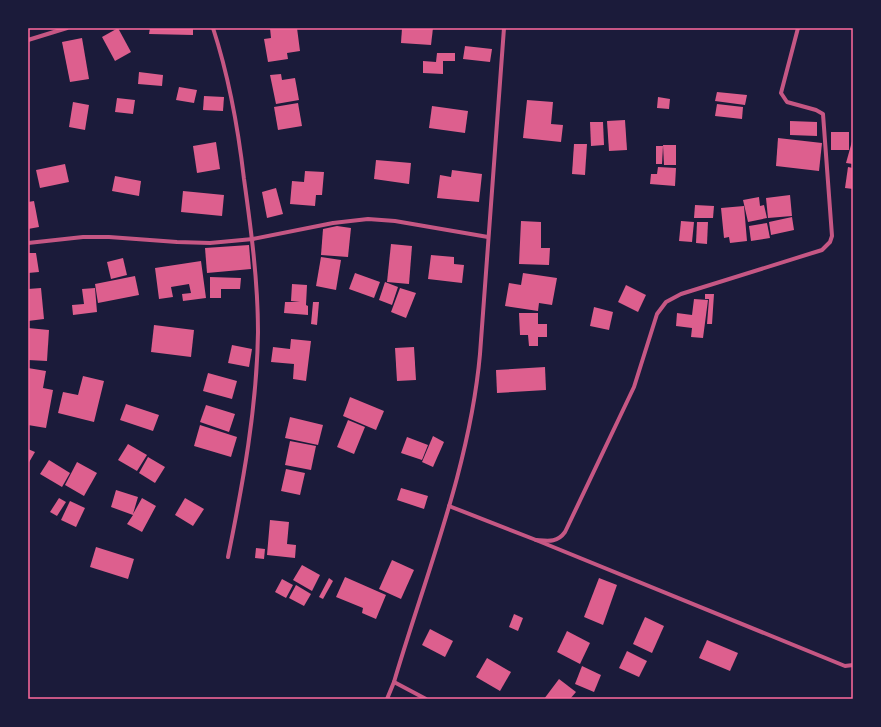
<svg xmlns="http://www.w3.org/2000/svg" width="881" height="727" viewBox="0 0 881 727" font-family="Signika,sans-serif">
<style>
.building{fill:#dd5f8e}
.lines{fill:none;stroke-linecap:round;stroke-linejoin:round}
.minor{stroke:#c65784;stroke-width:4}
.neatline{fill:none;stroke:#ff6b9d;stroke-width:1.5}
</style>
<rect width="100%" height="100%" fill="#1b1b3a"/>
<g class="building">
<polygon points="118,28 131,52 115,61 102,37"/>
<polygon points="150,28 193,28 193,35 149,34"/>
<polygon points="270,28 297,28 300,51 287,53 288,59 268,62 264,39 271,38"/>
<polygon points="402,28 433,28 431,45 401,43"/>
<polygon points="82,38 89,79 70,82 62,42"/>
<polygon points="465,46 492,49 490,62 463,59"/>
<polygon points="437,53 455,53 455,61 443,61 443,74 423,73 423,61 436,62"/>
<polygon points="139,72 163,75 162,86 138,84"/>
<polygon points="281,74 282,80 295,78 299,100 276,104 270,75"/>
<polygon points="179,87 197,90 194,103 176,100"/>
<polygon points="717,92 747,95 745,105 715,101"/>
<polygon points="204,96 224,97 223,111 203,110"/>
<polygon points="658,97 670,99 669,109 657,108"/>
<polygon points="117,98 135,100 133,114 115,112"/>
<polygon points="527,100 553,102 551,124 563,125 561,142 523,138"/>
<polygon points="73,102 89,105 85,130 69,127"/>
<polygon points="298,103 302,126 278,130 274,107"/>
<polygon points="717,104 743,107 742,119 715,116"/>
<polygon points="432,106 468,111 465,133 429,128"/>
<polygon points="625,120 627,150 609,151 607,121"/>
<polygon points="790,121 817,122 817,136 790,135"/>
<polygon points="590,122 603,122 604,145 591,146"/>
<rect x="831" y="132" width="18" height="18"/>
<polygon points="778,138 822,143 819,171 776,166"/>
<polygon points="853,138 853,164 846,163"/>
<polygon points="216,142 220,169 197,173 193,146"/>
<polygon points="574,144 587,144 585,175 572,174"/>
<polygon points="663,145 676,145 676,165 664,165"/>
<polygon points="656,146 663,146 662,164 656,164"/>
<polygon points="376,160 411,163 409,184 374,179"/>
<polygon points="65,164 69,182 40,188 36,170"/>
<polygon points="658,167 676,168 675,186 650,184 651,174 657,174"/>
<polygon points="848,167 853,168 853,189 845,188"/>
<polygon points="452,170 482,174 479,202 437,198 440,175 451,177"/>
<polygon points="305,171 324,172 322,195 316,195 315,206 290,204 292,181 304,182"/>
<polygon points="115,176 141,181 139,196 112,191"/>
<polygon points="276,188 283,214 267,218 262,192"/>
<polygon points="183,191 224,195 222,216 181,212"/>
<polygon points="790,195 792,216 768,218 766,198"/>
<polygon points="759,197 760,206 764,205 767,218 748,222 743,200"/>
<polygon points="34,201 39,227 28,229 28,202"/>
<polygon points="695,205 714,206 713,218 694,218"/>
<polygon points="744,206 747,241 730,243 729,237 724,238 721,208"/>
<polygon points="792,217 794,230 771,235 769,222"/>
<polygon points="521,221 541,222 541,248 550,248 549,265 519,264"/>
<polygon points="681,221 694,222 692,242 679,241"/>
<polygon points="697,222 708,222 707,244 696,243"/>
<polygon points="767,223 770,238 751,241 749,226"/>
<polygon points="337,226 351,228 348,257 321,255 323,229"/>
<polygon points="391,244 412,246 409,284 387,282"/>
<polygon points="249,245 251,269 207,273 205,248"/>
<polygon points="28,253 36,253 39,272 28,273"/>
<polygon points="431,255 454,257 454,264 464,265 462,283 428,279"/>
<polygon points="321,257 341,260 336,290 316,286"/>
<polygon points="123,258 127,275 111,279 107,262"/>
<polygon points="201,261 206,298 183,301 182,294 191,293 189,284 171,287 173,297 159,299 155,268"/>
<polygon points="355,273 380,282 374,298 349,289"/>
<polygon points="523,273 557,278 552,305 539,303 538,311 505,306 509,283 521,285"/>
<polygon points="135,276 139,295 98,303 95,284"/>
<polygon points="210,277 241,278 240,289 221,289 221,298 210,298"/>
<polygon points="385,282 398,287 392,305 379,300"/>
<polygon points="292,284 307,285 306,305 308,306 308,315 284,313 285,302 300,302 291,301"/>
<polygon points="626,285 646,295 638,312 618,302"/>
<polygon points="41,288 44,319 28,321 28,289"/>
<polygon points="95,288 97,312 73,315 72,305 84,304 82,289"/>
<polygon points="400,288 416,293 406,318 391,312"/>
<polygon points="705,294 714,294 712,324 707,324 709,299 705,299"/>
<polygon points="694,299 708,300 703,338 691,337 692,328 676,326 677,313 692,315"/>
<polygon points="313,302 319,302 317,325 311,324"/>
<polygon points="594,307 613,312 609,330 590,326"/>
<polygon points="519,313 538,313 538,324 547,324 547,337 538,337 538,346 529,346 528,335 520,335"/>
<polygon points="154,325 194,330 191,357 151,352"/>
<polygon points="28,328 49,330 47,361 28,360"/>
<polygon points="291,339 311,341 306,381 293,379 294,364 271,362 273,347 290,349"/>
<polygon points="232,345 252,349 249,367 228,363"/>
<polygon points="414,347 416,380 397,381 395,348"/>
<polygon points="545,367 546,390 497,393 496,370"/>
<polygon points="28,368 46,371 43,388 53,390 46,428 28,425"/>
<polygon points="208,373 237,381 232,399 203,391"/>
<polygon points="83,376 104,381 94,422 58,413 63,392 78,395"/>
<polygon points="350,397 384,411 376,430 343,416"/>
<polygon points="126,404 159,415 153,431 120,420"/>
<polygon points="206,405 235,414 229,432 200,422"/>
<polygon points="290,417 323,425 318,445 285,438"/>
<polygon points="348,420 365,427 354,454 337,447"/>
<polygon points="200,425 237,437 231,457 194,446"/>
<polygon points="433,436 444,442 433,467 422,462"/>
<polygon points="407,437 428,445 422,460 401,453"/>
<polygon points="290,441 316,446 311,470 285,465"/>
<polygon points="128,444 147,455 137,471 118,460"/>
<polygon points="28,449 35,452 28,464"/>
<polygon points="148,457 165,467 155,483 139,473"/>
<polygon points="49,460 70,473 62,487 40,474"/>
<polygon points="77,462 97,473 84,496 65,485"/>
<polygon points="286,469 305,473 300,495 281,491"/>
<polygon points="401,488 428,496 424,509 397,500"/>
<polygon points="116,490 138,497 133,514 142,498 156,506 142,532 127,524 133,515 111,507"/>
<polygon points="59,498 66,502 57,516 50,512"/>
<polygon points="185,498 204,509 193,526 175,515"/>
<polygon points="70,501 85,508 76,527 61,520"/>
<polygon points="270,520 289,522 287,544 296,545 295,558 267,555"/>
<polygon points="96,547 134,559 128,579 90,567"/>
<polygon points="256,548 265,549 264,559 255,558"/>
<polygon points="392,560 414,570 401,599 379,589"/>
<polygon points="302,565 320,575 312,591 293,580"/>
<polygon points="345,577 386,595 376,619 362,613 363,608 336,597"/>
<polygon points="329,578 333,581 323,599 319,597"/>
<polygon points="599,578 617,585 603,625 584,617"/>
<polygon points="282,579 293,585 286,598 275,592"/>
<polygon points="296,585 311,594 304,606 289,598"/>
<polygon points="514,614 523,618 518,631 509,627"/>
<polygon points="645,617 664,626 652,653 633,644"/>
<polygon points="430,629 453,641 445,657 422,645"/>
<polygon points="567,631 590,643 580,664 557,652"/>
<polygon points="707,640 738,653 730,671 699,658"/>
<polygon points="627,651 647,661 639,677 619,668"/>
<polygon points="487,658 511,672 500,691 476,677"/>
<polygon points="582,666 601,675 594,692 575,684"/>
<polygon points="559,679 576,692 570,699 544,699"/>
</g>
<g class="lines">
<g class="minor">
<path d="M213 28C229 77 238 127 244 179 251 229 258 281 258 332 257 407 243 483 228 557"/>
<polyline points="28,40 67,28"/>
<polyline points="28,243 83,237 109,237 177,242 210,243 253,239 333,223 368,219 395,221 488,237"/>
<polyline points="449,506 536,540 845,666 853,665"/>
<path d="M536 540C548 541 557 543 565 532L634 387 657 314 666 302 681 294 822 250 830 242 832 236 823 114 816 110 787 102 781 93 798 28"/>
<polyline points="394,682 426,699"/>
<path d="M387 699 394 682C426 574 470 466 480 354L504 28"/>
</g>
</g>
<rect width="881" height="727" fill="none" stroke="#1b1b3a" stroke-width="58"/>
<rect x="29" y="29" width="823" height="669" class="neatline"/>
</svg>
